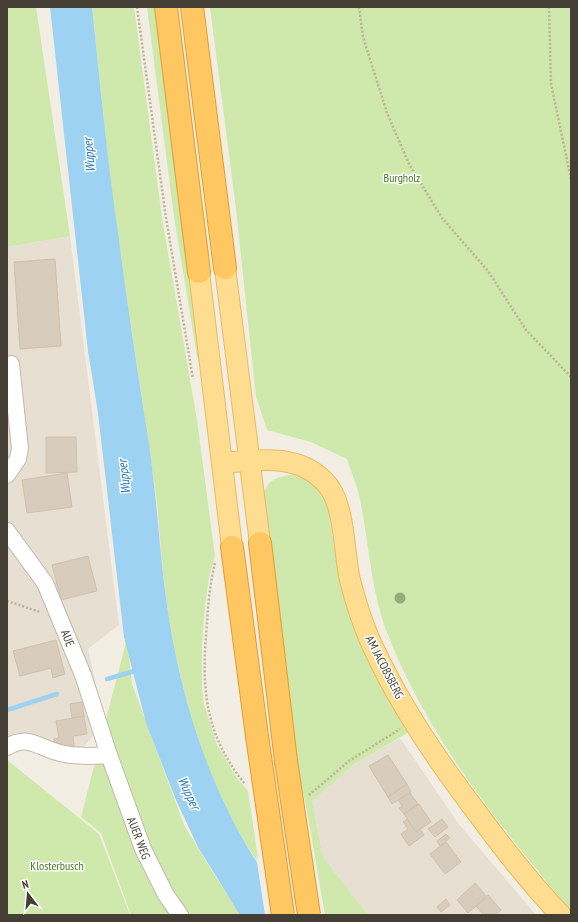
<svg xmlns="http://www.w3.org/2000/svg" width="578" height="922" viewBox="0 0 578 922" font-family="'PT Sans Narrow',sans-serif">
<style>
.residential{fill:#e7e0d2}
.green{fill:#cee9ab}
.water{fill:#9dd2f2}
.pier{fill:#f3eee4}
.lines{fill:none;stroke-linecap:round;stroke-linejoin:round}
.stream{stroke:#9dd2f2;stroke-width:4.5}
.building{fill:#d8ccbc;stroke:#d0c1ac}
.minor-casing{stroke:#c1b8a9;stroke-width:18}
.major-casing{stroke:#e8ba5d;stroke-width:22}
.highway-casing{stroke:#e39c2e;stroke-width:24}
.path{stroke:#c1b197;stroke-width:2.5;stroke-dasharray:2 2;stroke-linecap:butt}
.minor{stroke:#fff;stroke-width:16}
.major{stroke:#ffdd90;stroke-width:20}
.highway{stroke:#ffc762;stroke-width:22}
.highway-bridge-casing{stroke:#e39c2e;stroke-width:24;stroke-linecap:butt}
.highway-bridge{stroke:#ffc762;stroke-width:22}
.tree{fill:#94ad7b}
.labels{text-anchor:middle;dominant-baseline:central;stroke-width:3;stroke-linejoin:round;paint-order:stroke}
.park-label{font-size:12px;fill:#477825;stroke:#fff}
.street-label{font-size:12px;fill:#453e34;stroke:#fff}
.water-label{font-size:13px;font-style:italic;fill:#2878ac;stroke:#fff}
</style>
<rect width="100%" height="100%" fill="#f3eee4"/>
<g class="residential">
<polygon points="70,236 119,625 88,649 102,712 95,733 79,753 9,744 7,734 7,247"/>
<polygon points="400,738 458,823 536,915 368,915 323,857 312,801 353,765"/>
</g>
<g class="green">
<polygon points="7,7 36,7 70,236 7,247"/>
<path d="M92 7H134L162 218 197 420 215 556 209 577 205 607 202 645V688L204 704 217 745 236 777 248 791 259 864C206 788 176 681 165 590 160 549 159 508 152 467 141 388 128 310 117 231 107 157 100 82 92 7Z"/>
<polygon points="147,7 156,7 204,377 197,356 174,217"/>
<path d="M210 7H571V908L565 904C496 821 428 737 388 635 371 592 369 544 360 499 357 485 351 472 347 459L311 442 267 430 256 397 236 209Z"/>
<path d="M294 474 309 479 323 491 329 513 337 567 352 621 409 732 353 765 312 801 323 857 368 915H325L306 805 295 758 262 501C266 480 273 478 294 474Z"/>
<polygon points="127,638 132,684 184,825 215,876 241,915 131,915 101,833 81,817"/>
<polygon points="7,760 99,834 130,915 7,915"/>
</g>
<path class="water" d="M50 7H92C100 82 107 158 118 233 127 303 138 374 149 444 156 492 159 541 165 590 179 705 219 826 296 915H240L198 847 176 800 146 723 124 637 98 413 88 351Z"/>
<polygon class="pier" points="256,856 290,905 298,915 265,915"/>
<g class="lines">
<g class="stream">
<polyline points="107,679 138,670"/>
<polyline points="7,710 57,694"/>
</g>
</g>
<g class="building">
<polygon points="55,259 61,346 20,349 14,262"/>
<polygon points="46,437 76,437 77,472 46,473"/>
<polygon points="67,473 72,507 27,513 22,480"/>
<polygon points="88,556 97,591 61,600 52,565"/>
<polygon points="56,640 65,674 53,678 51,668 20,676 13,651"/>
<polygon points="82,702 84,716 72,718 70,704"/>
<polygon points="84,716 87,734 73,736 74,746 58,749 55,747 54,739 59,738 56,721"/>
<polygon points="388,755 407,784 388,797 369,766"/>
<polygon points="407,784 411,792 392,804 388,797"/>
<polygon points="410,793 418,804 404,814 399,808 402,806 398,800"/>
<polygon points="419,804 431,822 416,832 404,814"/>
<polygon points="407,819 416,832 420,829 424,835 409,846 401,834 408,829 403,822"/>
<polygon points="442,819 448,827 435,837 428,829"/>
<polygon points="446,834 450,838 440,846 437,841"/>
<polygon points="446,842 461,862 445,874 430,854"/>
<polygon points="475,883 487,897 468,913 457,900"/>
<polygon points="488,895 501,910 495,915 484,915 476,906"/>
<polygon points="446,899 450,905 441,912 437,907"/>
</g>
<g class="lines">
<g class="minor-casing">
<g id="minor">
<polyline points="7,475 18,459 20,448 11,364"/>
<polyline points="7,531 45,583 83,675 109,755 143,849 166,895 180,915"/>
<path d="M7 747C30 734 38 748 60 753 76 757 92 756 109 755"/>
</g>
</g>
<g class="major-casing">
<g id="major">
<polyline points="225,268 260,543"/>
<polyline points="199,272 232,547"/>
<path d="M223 463C258 460 297 453 324 481 346 502 343 551 350 580 356 603 363 626 373 647 401 708 440 764 481 818 506 852 532 885 561 915"/>
</g>
</g>
<g class="highway-casing">
<g id="highway">
<polyline points="166,7 199,272"/>
<polyline points="192,7 225,268"/>
<polyline points="260,543 286,761"/>
<polyline points="232,547 257,736"/>
</g>
</g>
<g class="path">
<polyline points="137,7 166,218 193,379"/>
<polyline points="359,7 363,37 387,113 409,164 442,218 488,271 526,330 571,377"/>
<polyline points="549,7 551,84 571,179"/>
<path d="M215 563C210 583 208 604 207 624 201 686 204 734 245 784"/>
<polyline points="7,601 40,612"/>
<polyline points="309,795 349,761 400,729"/>
</g>
<use href="#minor" class="minor"/>
<use href="#major" class="major"/>
<use href="#highway" class="highway"/>
<g class="highway-bridge-casing">
<g id="highway-bridge">
<polyline points="257,736 283,915"/>
<polyline points="286,761 309,915"/>
</g>
</g>
<use href="#highway-bridge" class="highway-bridge"/>
</g>
<circle class="tree" cx="400" cy="598" r="5.5"/>
<g class="labels">
<g class="park-label">
<text x="402" y="177">Burgholz</text>
<text x="57" y="865">Klosterbusch</text>
</g>
<g class="street-label">
<text transform="translate(68 638) rotate(68)">AUE</text>
<text transform="translate(385 667) rotate(63)">AM JACOBSBERG</text>
<text transform="translate(139 838) rotate(69)">AUER WEG</text>
</g>
<g class="water-label">
<text transform="translate(89 155) rotate(-95)">Wupper</text>
<text transform="translate(124 477) rotate(-96)">Wupper</text>
<text transform="translate(189 793) rotate(65)">Wupper</text>
</g>
</g>
<rect width="578" height="922" fill="none" stroke="#453e34" stroke-width="16"/>
<g transform="translate(28 894) rotate(344)" stroke="#ffffff" stroke-width="3" paint-order="stroke">
<path d="M0-3L7 15L0 10L-7 15Z" fill="#453e34"/>
<text y="-6" font-size="11" font-weight="bold" text-anchor="middle" fill="#453e34">N</text>
</g>
</svg>
